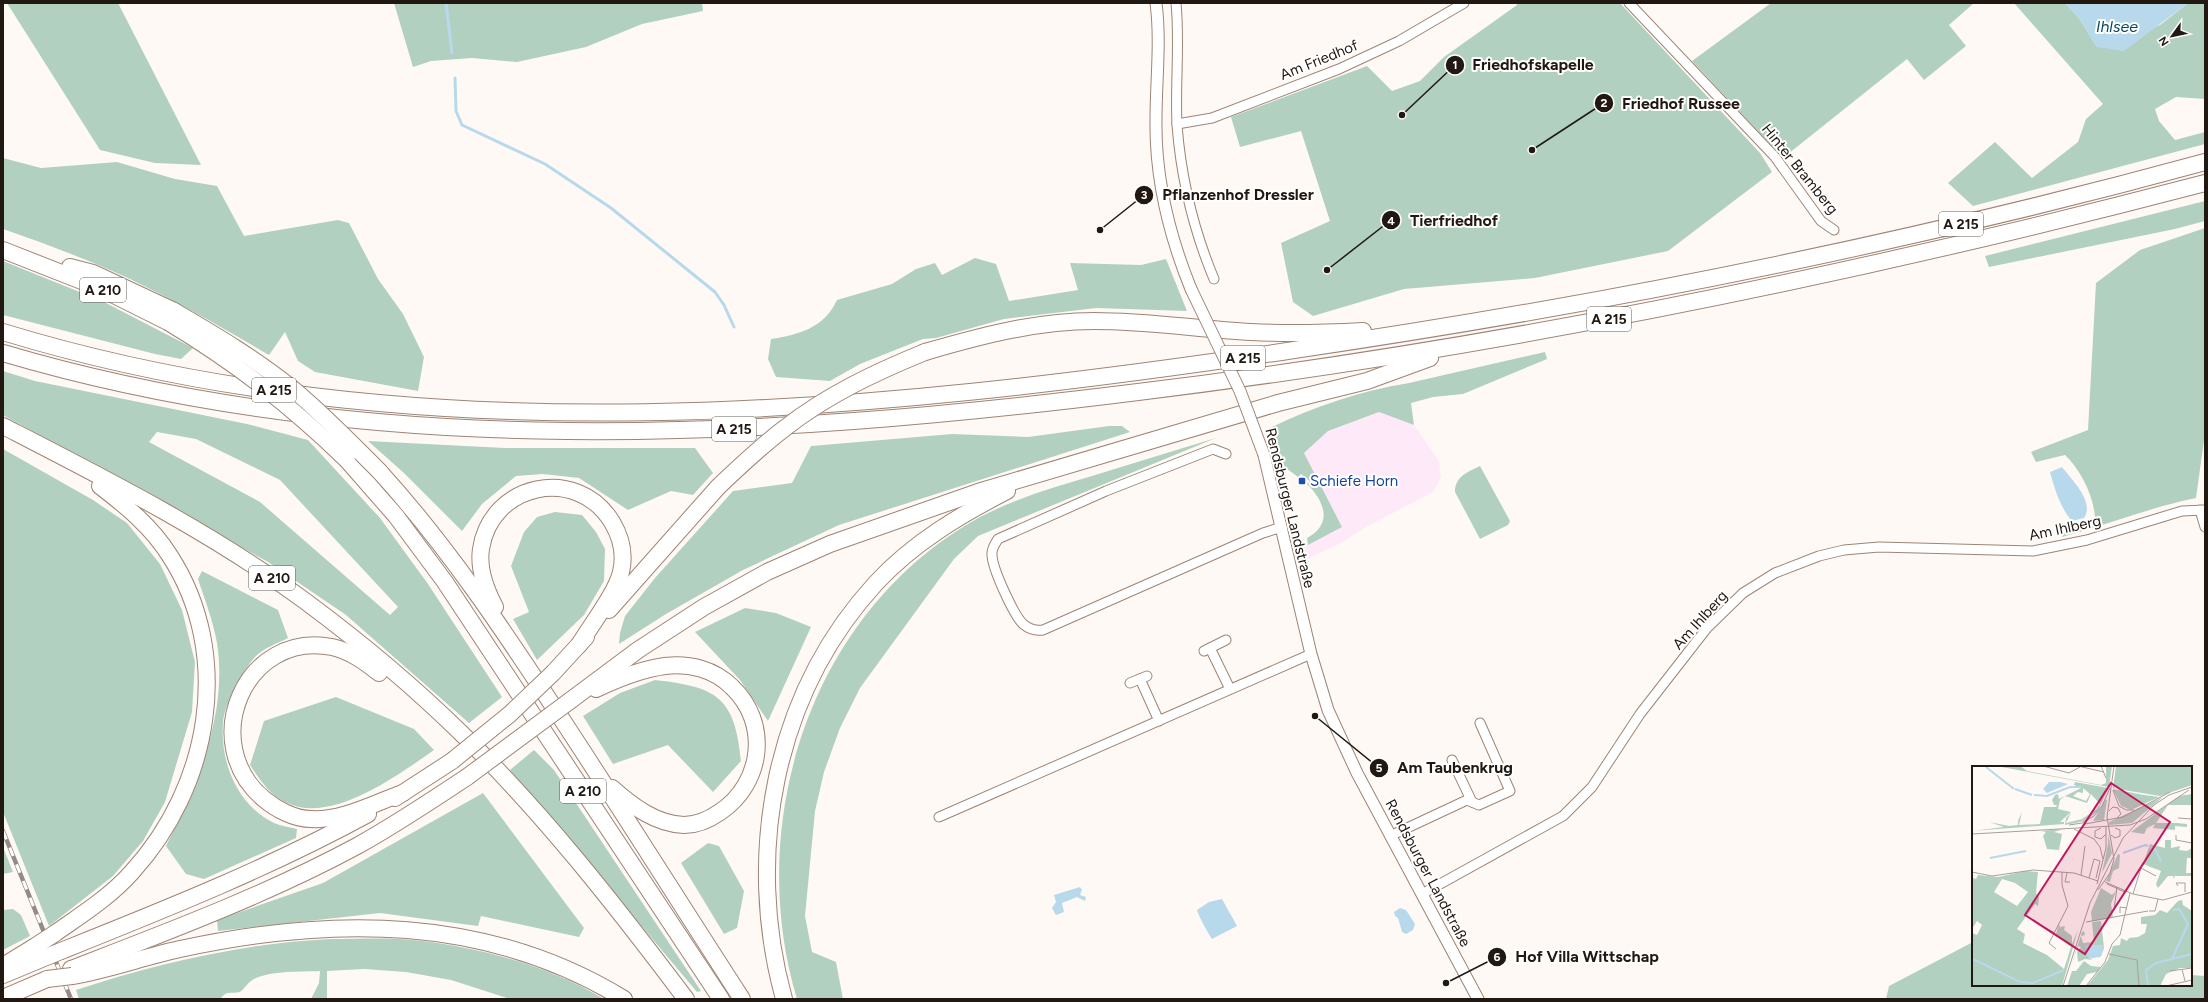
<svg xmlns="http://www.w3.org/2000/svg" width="2208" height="1002" viewBox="0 0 2208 1002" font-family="Figtree,sans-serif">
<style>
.commercial{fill:#fee9f9}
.green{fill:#b2d0c0;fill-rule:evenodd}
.water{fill:#b7d9eb}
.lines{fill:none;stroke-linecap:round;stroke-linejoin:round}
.stream{stroke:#b7d9eb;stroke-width:3}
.minor-casing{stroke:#9e8475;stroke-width:11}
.tertiary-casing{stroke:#9e8475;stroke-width:13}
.motorway-casing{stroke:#9e8475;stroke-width:18}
.minor{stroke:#fff;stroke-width:9}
.tertiary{stroke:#fff;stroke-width:11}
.motorway{stroke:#fff;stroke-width:16}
.rail-casing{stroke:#938b86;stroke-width:4.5}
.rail{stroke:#fff;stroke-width:3;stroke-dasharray:9;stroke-linecap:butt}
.tertiary-bridge-casing{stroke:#9e8475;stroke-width:13;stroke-linecap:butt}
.motorway-bridge-casing{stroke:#9e8475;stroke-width:18;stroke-linecap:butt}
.tertiary-bridge{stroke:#fff;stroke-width:11}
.motorway-bridge{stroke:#fff;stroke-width:16}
.transit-dot{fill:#1a4fb4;stroke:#fff;stroke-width:1.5}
.labels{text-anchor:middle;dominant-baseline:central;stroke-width:4;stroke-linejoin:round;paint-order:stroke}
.shield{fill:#fff;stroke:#645d59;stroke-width:1}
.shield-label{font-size:14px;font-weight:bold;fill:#221812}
.street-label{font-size:15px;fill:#221812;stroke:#fff}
.transit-label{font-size:15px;fill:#164399;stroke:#fff;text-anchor:start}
.water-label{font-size:16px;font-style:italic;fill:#074862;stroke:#fff}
.inset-river{fill:none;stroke:#b7d9eb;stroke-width:2}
.inset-road{fill:none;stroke:#a79f9b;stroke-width:1}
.view{fill:#c2185b;fill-opacity:0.15;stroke:#c2185b;stroke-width:2}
.inset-edge{fill:none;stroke:#221812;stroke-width:2}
.leader{fill:none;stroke:#221812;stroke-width:1.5}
.callout-dot{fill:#221812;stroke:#fff;stroke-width:1.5}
.mark-label{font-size:12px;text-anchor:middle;font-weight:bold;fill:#fff}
.callout-label{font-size:16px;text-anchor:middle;font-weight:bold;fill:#221812;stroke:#fff;stroke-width:4;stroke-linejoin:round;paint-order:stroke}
</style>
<rect width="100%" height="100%" fill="#fff9f6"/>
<polygon class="commercial" points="1379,412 1414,425 1439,461 1441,477 1433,492 1366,527 1341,543 1301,562 1298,550 1342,527 1304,453 1328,431"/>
<g class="green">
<polygon points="7,3 118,3 201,165 155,163 100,150"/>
<polygon points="394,3 702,3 703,11 642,24 586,47 517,62 472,58 431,61 413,67"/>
<polygon points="1516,3 1620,3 1760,153 1772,172 1668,251 1535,278 1404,289 1313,316 1293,302 1281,243 1330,221 1301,131 1240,147 1231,117 1367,66 1392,91 1420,81 1444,57 1517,5"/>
<polygon points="1771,3 1974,3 1949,25 1966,46 1924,80 1907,59 1783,158 1692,61"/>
<polygon points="2014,3 2065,3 2079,18 2097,47 2160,25 2188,3 2205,3 2205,99 2176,97 2155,109 2159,121 2175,140 2205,132 2205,144 1973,206 1948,183 1995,142 2032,178 2078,142 2086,119 2103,104"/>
<path d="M3 158 41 168 117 162 175 179 217 186 244 236 338 220 349 223 378 279 403 314 424 357 418 391 315 372 298 361 285 332 269 355C223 328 178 302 130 279 89 260 46 244 3 229Z"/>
<polygon points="2205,201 2205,221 2175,229 1989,267 1985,256"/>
<path d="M2205 228V433L2196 498C2151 507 2107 525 2062 537L2063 531 2095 518C2094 497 2081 470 2065 455L2036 462 2031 452 2088 430 2096 283 2140 250Z"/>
<path d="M975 258 996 264 1009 301 1078 290 1070 263 1141 265 1166 259 1187 311 1096 308 1004 319 936 338 923 339 860 364 830 381 776 377 768 359 771 339C799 335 825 327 837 300L892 284 916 269 935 263 942 275Z"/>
<polygon points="3,261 102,301 193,348 181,359 155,354 3,315"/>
<path d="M1545 352 1547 359 1463 394 1433 397 1411 403 1414 425 1379 412 1328 431 1304 453 1342 527 1308 545 1307 538C1333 524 1325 502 1307 484L1310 481 1301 474 1298 477 1278 462 1268 429C1312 407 1360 391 1409 383Z"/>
<path d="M3 371 35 381 247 424 308 440 380 518 428 584 502 697 469 723 346 615 268 562 3 415ZM157 432 196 439 280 480 398 607 390 615 260 502 149 442Z"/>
<polygon points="1109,426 1122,426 1130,432 839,525 743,570 666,614 619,644 620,633 625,616 655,578 733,491 792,483 811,446 952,434 1028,437"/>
<path d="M1216 438 978 536 954 559 860 688 840 728 824 772 815 811 805 916 812 952 836 962 843 999H797C743 819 813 607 982 516 1017 498 1054 487 1092 476 1133 463 1174 451 1216 438Z"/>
<polygon points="368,441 505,448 695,448 713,473 693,495 671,491 628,510 579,478 543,474 516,476 482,504 462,531 405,474"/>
<polygon points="3,449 93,500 127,523 160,564 182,610 195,662 192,712 165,802 143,841 113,876 49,926 3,812"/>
<path d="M1480 466 1510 521 1508 525 1480 539 1455 492C1455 476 1468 472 1480 466Z"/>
<polygon points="555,512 582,515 596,532 605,549 604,581 584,615 537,660 513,619 529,612 511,566 524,532 537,517"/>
<path d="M202 571 278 610 288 638C278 643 264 648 256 656 243 670 224 704 223 723 220 762 237 805 274 823 281 826 290 827 297 829L296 838 204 879 186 874 166 846C197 783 228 715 217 643 213 621 205 600 198 579Z"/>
<polygon points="745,608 776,613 811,627 768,721 740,680 695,632"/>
<path d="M655 680C716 687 735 696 741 761L713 792 668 745 613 764 583 716 620 693Z"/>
<path d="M336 697 414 729 434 750C398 775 330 826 285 802 269 794 260 780 250 765L264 721Z"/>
<polygon points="534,750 554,770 701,991 697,992 510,770"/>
<polygon points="483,793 584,928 579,937 481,916 478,926 380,913 218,931 217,920 323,883"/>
<polygon points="708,843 719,846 744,891 737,928 724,934 681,863"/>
<polygon points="3,847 13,872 3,874"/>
<polygon points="13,909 21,915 30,936 3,950 3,910"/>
<path d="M330 939C360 939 392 937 422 941 482 948 552 967 604 999H510L451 980 406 972 364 969 327 971V999H311L319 983 320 971C302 972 266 970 251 981 247 984 244 989 240 992 233 994 225 990 221 999H79L76 990C158 963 244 943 330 939Z"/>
<polygon points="1973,942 1973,985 2191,985 2191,975 2205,976 2205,999 1886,999 1889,986"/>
</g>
<g class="water">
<polygon points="2065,3 2188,3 2124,51 2097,47 2079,18"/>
<path d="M2062 467C2072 480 2095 502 2084 518L2072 521C2060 507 2055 490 2050 472Z"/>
<polygon points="1080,887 1082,890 1080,895 1086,897 1085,901 1077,897 1062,903 1064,912 1056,915 1052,908 1056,902 1054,895"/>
<path d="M1222 899 1237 926 1212 939C1210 937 1197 913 1197 910L1209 902Z"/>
<polygon points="1400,908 1406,910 1415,924 1413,930 1406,934 1402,932 1398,918 1395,916 1394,912"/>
</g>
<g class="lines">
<g class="stream">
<polyline points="446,3 452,53"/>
<polyline points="455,78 456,111 462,125 545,164 611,208 715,292 724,305 734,327"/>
</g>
<g class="minor-casing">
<g id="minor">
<path d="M1176 3C1180 44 1175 84 1177 125 1181 177 1194 231 1214 279"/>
<polyline points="1629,3 1775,157 1821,221 1834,230"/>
<polyline points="1177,124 1212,118 1339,69 1399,41 1464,3"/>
<path d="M1226 454 1213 449 1106 491 998 539C995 544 992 548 992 553 991 567 1014 615 1023 624 1029 629 1036 631 1043 630L1263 533 1282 527"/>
<polyline points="2200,510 2205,527"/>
<polyline points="1210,648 1230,689"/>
<polyline points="1204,651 1226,640"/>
<polyline points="1140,679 1159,721"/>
<polyline points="1130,683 1147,676"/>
<polyline points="1452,760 1472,802"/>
<polyline points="939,817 1311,654"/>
<polyline points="1390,836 1467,800 1479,805 1510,791 1480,723"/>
<polyline points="1422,894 1563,816 1592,787 1640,714 1707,628 1743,593 1775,573 1819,556 1844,550 1879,547 2033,551 2087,540 2182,511 2205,510"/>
</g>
</g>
<g class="tertiary-casing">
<g id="tertiary">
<path d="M1156 3C1161 41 1156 81 1156 119 1155 177 1169 235 1191 289"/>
<polyline points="1264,455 1311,654 1328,710 1357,773 1478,999"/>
</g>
</g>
<g class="motorway-casing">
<g id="motorway">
<polyline points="3,250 102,289 168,322"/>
<polyline points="70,267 93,273 174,311"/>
<path d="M3 332C418 459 872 413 1294 350 1601 305 1905 244 2205 162"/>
<path d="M925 352C980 336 1036 321 1094 321 1147 321 1198 329 1251 332 1288 334 1325 333 1363 331"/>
<path d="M3 353C371 462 762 439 1138 392 1499 348 1854 275 2205 183"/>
<path d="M3 426C106 479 211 532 305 601 359 641 412 685 461 733 544 814 616 906 686 999"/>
<polyline points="347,460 396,516 445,582 721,999"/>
<path d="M380 472C448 547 504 631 559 715 621 809 681 905 742 999"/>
<path d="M495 607C486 590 478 569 481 549 491 483 577 465 612 522 621 537 625 555 621 572 616 593 591 625 579 645"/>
<polyline points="609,610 718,487"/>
<path d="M379 673C365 662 350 651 332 647 245 630 197 743 264 799 276 809 294 819 311 819 342 821 374 803 403 793"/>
<polyline points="553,673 586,637"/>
<path d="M596 689C617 679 642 669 665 666 689 663 714 669 732 687 770 723 763 783 720 812 710 819 696 825 684 825 656 824 632 806 612 788"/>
<polyline points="571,700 638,650 704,607 767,572 830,544 978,492 1278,403 1367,381 1430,358"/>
<polyline points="395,798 452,761"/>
<path d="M54 934C81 915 110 897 132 872 210 787 234 655 170 556 152 527 126 506 100 486"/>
<path d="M61 951C166 909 269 868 368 814"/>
<polyline points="3,966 34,947"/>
<path d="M71 969C167 932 266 895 357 846 395 825 431 801 467 777"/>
<polyline points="3,975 39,960"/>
<path d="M72 976C109 970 143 957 180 949 332 916 487 915 624 999"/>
<polyline points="3,998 47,979"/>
<path d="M784 999C744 855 774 694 876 583 913 543 960 515 1007 491"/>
</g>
</g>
<use href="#minor" class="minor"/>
<use href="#tertiary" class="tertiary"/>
<use href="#motorway" class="motorway"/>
<g class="rail-casing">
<polyline id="rail" points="3,831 71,999"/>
</g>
<use href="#rail" class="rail"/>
<g class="tertiary-bridge-casing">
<polyline id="tertiary-bridge" points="1191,289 1240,391 1264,455"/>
</g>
<g class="motorway-bridge-casing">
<g id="motorway-bridge">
<path d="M174 311C215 335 256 359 294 390 324 415 352 444 380 472"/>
<path d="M168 322C236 363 290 405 347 460"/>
<path d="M718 487C740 466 761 446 785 428 827 395 876 372 925 352"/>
<polyline points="452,761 510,714 553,673"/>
<polyline points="467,777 571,700"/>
<polyline points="34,947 54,934"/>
<polyline points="39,960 61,951"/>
<polyline points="47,979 72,976"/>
</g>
</g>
<use href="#tertiary-bridge" class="tertiary-bridge"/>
<use href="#motorway-bridge" class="motorway-bridge"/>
</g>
<rect class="transit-dot" x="1298" y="477" width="8" height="8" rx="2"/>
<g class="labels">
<g class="shield">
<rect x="1939" y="212" width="44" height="24" rx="3"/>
<rect x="80" y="278" width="46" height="24" rx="3"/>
<rect x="1587" y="307" width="44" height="24" rx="3"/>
<rect x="1221" y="346" width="44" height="24" rx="3"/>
<rect x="252" y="378" width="44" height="24" rx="3"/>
<rect x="712" y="417" width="44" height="24" rx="3"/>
<rect x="249" y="566" width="46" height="24" rx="3"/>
<rect x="560" y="779" width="46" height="24" rx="3"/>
</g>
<g class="shield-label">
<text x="1961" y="224">A 215</text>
<text x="103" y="290">A 210</text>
<text x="1609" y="319">A 215</text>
<text x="1243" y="358">A 215</text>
<text x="274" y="390">A 215</text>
<text x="734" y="429">A 215</text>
<text x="272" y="578">A 210</text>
<text x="583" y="791">A 210</text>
</g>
<g class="street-label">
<text transform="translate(1319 60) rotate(-22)">Am Friedhof</text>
<text transform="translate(1800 169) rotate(51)">Hinter Bramberg</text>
<text transform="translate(1290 508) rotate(76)">Rendsburger Landstraße</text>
<text transform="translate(2065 528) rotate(-12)">Am Ihlberg</text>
<text transform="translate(1700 620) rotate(-48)">Am Ihlberg</text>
<text transform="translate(1428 873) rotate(62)">Rendsburger Landstraße</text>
</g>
<g class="transit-label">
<text x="1310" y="481">Schiefe Horn</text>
</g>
<g class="water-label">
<text x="2117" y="26">Ihlsee</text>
</g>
</g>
<g transform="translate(1972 766)">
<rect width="220" height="220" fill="#fff9f6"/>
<path d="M24 0H48L55 5 129 19 134 17V0H140L137 21ZM144 0H220V19L188 30 146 23 144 21 141 22ZM103 16 136 22 126 45 113 55 93 59 94 52 99 47 94 57 110 53 125 43 128 38 119 28 115 37 93 30 88 34 86 43 99 46 88 56H92V58L0 65 32 61 17 56 37 60 46 59V55L50 46 47 59 68 58 72 41H84L85 39H82L80 34 83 29 86 28 87 33 109 22 102 19ZM111 22 118 28 114 35 101 30 106 26 111 27ZM141 23 172 29 187 31 159 44 149 40ZM220 28V39H196L184 57H205L215 58V61L203 60V64L181 62 183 58 175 62 172 68 159 66 207 30ZM191 31 160 57 137 59V56ZM135 34 132 54 121 55 134 33ZM91 63 82 66 90 68 87 84 75 83 71 70 74 66 69 65ZM136 68 140 87 130 107 136 78ZM193 74H199V82L208 80 207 84 215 85 220 82V92H215L214 107H220V110H203L204 105 202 113 201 110H196L186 122 184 118 189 105 171 98 178 78 193 82ZM146 88 148 89 147 102 141 105 138 116 134 115ZM54 105 66 106 64 127 67 131 66 140 63 138 45 163 53 168 51 177 75 189 92 203 99 181 84 168 87 158 88 161 93 160 92 164 100 170V178L106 164 90 220H0V167L5 169 10 159 5 155 0 163 1 112 4 113 6 109 26 111ZM30 113 43 117 56 126 45 140 22 126ZM129 122 140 129 144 125 139 138 141 152 120 155 119 146ZM210 134 211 139 220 145V202H208L194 208 188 220H115L136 194 141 180 148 179 149 172 155 175 157 172 166 171 173 167 175 158H169V151L183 149 188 144 195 147 206 135ZM129 155 132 182 129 190 126 192 131 180 115 179 117 192 120 194 113 193 106 196 105 186 109 181 106 180 99 200 110 166 112 165 113 169 109 170 111 177 122 176 120 156ZM112 195 119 200 129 201 125 206 115 208 107 220H95L100 205H104Z" fill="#b2d0c0" fill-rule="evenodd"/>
<path d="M77 16H88L96 18 75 27 71 23ZM114 179H131L130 187 127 191 117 193 114 187Z" fill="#b7d9eb"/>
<path class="inset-river" d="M14 1 42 23M43 23 60 29M62 29 75 30 98 21H109M178 81 183 83 189 95M151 87 173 79 176 80M18 92 54 85M1 193 48 216 61 217 92 204M200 193 216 158 207 143 201 144M176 220 174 204 184 197 220 188"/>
<path class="inset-road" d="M71 0 97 7 108 1M106 0 132 6M129 0 134 12M141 24 147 40 154 44H162M0 27V44M137 45 141 41 146 42 149 48 145 52M206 52 220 53M113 58 151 51 198 26M97 59 110 57 122 50 130 40 138 22M129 62 123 65V71L129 73 134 68M102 63 122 73 128 81 131 93M0 68 158 59 174 53 217 24M139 69 143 72 148 70V64L143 62M204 69V74L220 77M0 106 20 110 61 104 102 107 126 115M95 107 93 116H98M109 109 113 80M117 112 122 93 128 95 124 112M133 116 161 128 191 134 220 126M125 118 134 82V61M135 118 153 126M206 120 204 117H213V126M126 124 138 107 142 93 135 51 142 0M161 128 169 102 184 110M142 144 145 121M177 145H183L186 133M148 147V141L155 142M114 156 176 145M68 159 83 167M84 183 77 177 96 140 90 119V106M137 188 165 194 167 220M210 203 213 215M198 205 220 202M91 220 118 137 151 72 182 39 197 29 220 21M114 220 133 196 140 178 148 169 158 127M194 220 220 214"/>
<path class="view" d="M139 17 198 56 113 188 53 149Z"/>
<rect width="220" height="220" class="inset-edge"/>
</g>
<path class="leader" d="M1402 115L1455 65M1532 150L1604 103M1100 230L1144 195M1327 270L1391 220M1315 716L1379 768M1446 983L1497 957"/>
<g class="callout-dot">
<circle cx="1402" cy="115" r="4"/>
<circle cx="1532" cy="150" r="4"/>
<circle cx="1100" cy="230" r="4"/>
<circle cx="1327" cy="270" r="4"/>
<circle cx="1315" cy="716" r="4"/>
<circle cx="1446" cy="983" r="4"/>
<circle cx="1455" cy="65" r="10"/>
<circle cx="1604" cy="103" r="10"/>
<circle cx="1144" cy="195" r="10"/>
<circle cx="1391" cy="220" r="10"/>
<circle cx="1379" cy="768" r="10"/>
<circle cx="1497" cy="957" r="10"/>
</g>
<g class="mark-label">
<text x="1455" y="69">1</text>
<text x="1604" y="107">2</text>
<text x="1144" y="199">3</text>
<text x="1391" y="225">4</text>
<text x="1379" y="772">5</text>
<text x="1497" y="961">6</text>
</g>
<g class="callout-label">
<text x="1533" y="70">Friedhofskapelle</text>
<text x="1681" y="109">Friedhof Russee</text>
<text x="1238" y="200">Pflanzenhof Dressler</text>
<text x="1454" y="226">Tierfriedhof</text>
<text x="1455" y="773">Am Taubenkrug</text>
<text x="1587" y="962">Hof Villa Wittschap</text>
</g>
<rect width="2208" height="1002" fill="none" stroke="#221812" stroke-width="8"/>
<g transform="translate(2172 36) rotate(237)" stroke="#ffffff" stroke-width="3" paint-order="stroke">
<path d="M0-3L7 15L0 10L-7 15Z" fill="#221812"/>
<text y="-6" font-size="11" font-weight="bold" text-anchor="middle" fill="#221812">N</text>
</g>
</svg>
